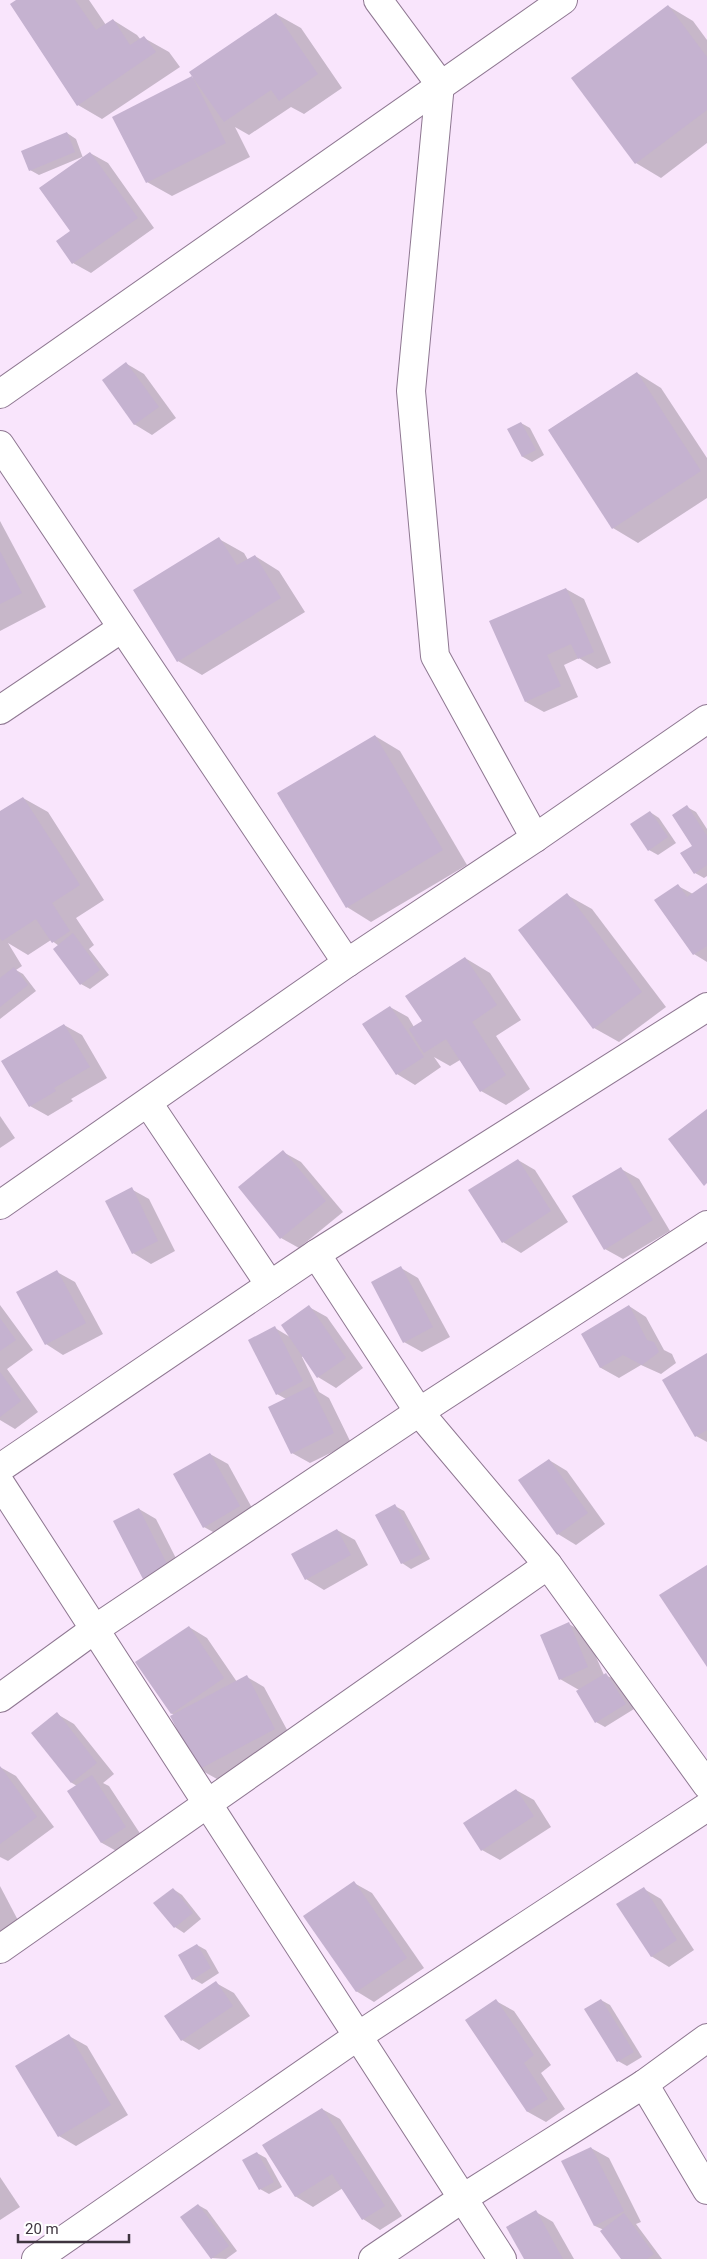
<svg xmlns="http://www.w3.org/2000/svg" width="707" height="2259" viewBox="0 0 707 2259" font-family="Roboto,sans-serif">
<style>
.shadow{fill:#0003}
.building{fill:#c5b2d0}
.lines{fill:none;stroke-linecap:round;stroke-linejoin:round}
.minor-casing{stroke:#8e7791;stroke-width:30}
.minor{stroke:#fff;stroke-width:28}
</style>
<rect width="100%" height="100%" fill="#f9e5fc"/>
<g class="shadow">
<polygon points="19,0 89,0 106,25 113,20 137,35 141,40 144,38 169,52 180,67 102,119 78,105"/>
<polygon points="668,6 693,21 707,40 707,143 661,178 636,163 572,78"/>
<polygon points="276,14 301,28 342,88 304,114 291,107 249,135 235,127 250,157 172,196 147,182 114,117 194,77"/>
<polygon points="67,133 76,139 83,158 90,153 108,163 154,228 91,273 73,263 72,231 82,157 39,175 30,170"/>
<polygon points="127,364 144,374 176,418 152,435 134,424"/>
<polygon points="637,373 661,388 707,458 707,498 638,543 613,528 549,430"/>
<polygon points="521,423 530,428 544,455 532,462 523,457"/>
<polygon points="0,521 46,607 0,631"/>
<polygon points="219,539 244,553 248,560 255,556 279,571 305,612 202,675 178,661"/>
<polygon points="566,589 584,599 611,663 597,669 579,658 564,665 578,697 544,712 526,702"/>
<polygon points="375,736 400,751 467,865 371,922 347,907"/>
<polygon points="23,798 48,812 104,900 76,918 94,945 89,949 109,975 90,989 81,984 59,946 51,940 28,955 8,943 22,966 16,970 23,974 36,991 0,1019 0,813"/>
<polygon points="687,807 696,812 707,829 707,876 704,878 695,873 693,846"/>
<polygon points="650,812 659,818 676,843 658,855 649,850"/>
<polygon points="707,885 707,962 694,954 678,886 693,894"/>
<polygon points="567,895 592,909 666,1007 619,1042 594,1028"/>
<polygon points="465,958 490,973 521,1020 496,1036 530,1089 506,1105 481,1091 460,1060 450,1066 434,1057 441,1067 415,1085 397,1074 363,1025 390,1007 408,1017 414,1027 423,1021"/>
<polygon points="64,1025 82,1035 107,1078 71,1099 73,1101 48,1116 30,1106"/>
<polygon points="0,1116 15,1138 0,1148"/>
<polygon points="283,1152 301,1162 343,1212 299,1248 281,1238"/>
<polygon points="518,1160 535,1170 568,1222 521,1253 503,1242"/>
<polygon points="621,1169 639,1179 670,1231 623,1259 605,1249"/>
<polygon points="131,1189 149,1199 175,1251 151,1264 133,1253"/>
<polygon points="401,1268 418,1278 450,1337 422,1352 404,1342"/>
<polygon points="57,1272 75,1282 103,1334 63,1355 46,1344"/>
<polygon points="0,1305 33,1350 7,1369 38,1412 15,1429 0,1420"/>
<polygon points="629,1306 646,1317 664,1350 672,1354 676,1363 661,1374 641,1365 619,1378 601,1368 583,1334"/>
<polygon points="309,1307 327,1317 363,1368 336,1388 318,1377 304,1356 302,1357 319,1392 329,1398 351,1443 310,1463 292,1453 286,1399 277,1394 275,1328 290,1337"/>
<polygon points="707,1355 707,1442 696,1436"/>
<polygon points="210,1454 228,1464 257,1517 222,1537 204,1527"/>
<polygon points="549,1460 567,1471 605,1524 576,1545 558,1534"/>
<polygon points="395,1506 404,1511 430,1559 411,1569 402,1563 376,1516"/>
<polygon points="139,1509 156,1519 185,1576 161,1589 143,1578"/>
<polygon points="337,1530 355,1540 368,1565 324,1590 306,1579"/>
<polygon points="569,1624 586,1634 604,1675 615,1679 634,1709 605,1727 596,1722 579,1690 560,1679"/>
<polygon points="189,1627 207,1638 237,1682 247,1677 264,1687 292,1739 217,1779 199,1769 174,1715 171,1713"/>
<polygon points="57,1714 74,1724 114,1774 103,1783 109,1786 143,1838 120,1853 102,1843 69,1791 77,1786 72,1783 33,1733"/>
<polygon points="0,1767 16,1776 54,1827 8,1861 0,1857"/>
<polygon points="516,1790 534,1800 551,1827 500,1860 482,1850"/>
<polygon points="354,1883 372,1893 424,1968 374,2002 356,1991"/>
<polygon points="0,1886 21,1926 0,1937"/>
<polygon points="173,1889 182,1895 201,1919 184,1933 175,1927"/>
<polygon points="644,1889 661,1899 694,1950 669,1967 651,1956"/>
<polygon points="197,1945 206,1950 219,1973 202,1984 193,1979"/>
<polygon points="216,1983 234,1993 250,2016 199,2050 182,2040"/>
<polygon points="601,2000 610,2005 642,2057 627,2066 618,2061"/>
<polygon points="496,2001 514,2011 551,2065 541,2073 565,2109 546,2122 528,2112 467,2020"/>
<polygon points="69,2036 87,2046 128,2115 76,2146 59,2136"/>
<polygon points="322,2109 340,2119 402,2216 380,2230 363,2219 343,2188 313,2207 295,2196"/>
<polygon points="591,2148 609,2158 641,2222 636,2224 662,2259 622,2259 604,2230 595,2226 563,2162"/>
<polygon points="257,2153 266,2158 282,2187 269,2194 260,2189"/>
<polygon points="0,2177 20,2207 0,2220"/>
<polygon points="198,2205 207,2210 237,2251 226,2259 212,2258"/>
<polygon points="536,2212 553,2222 574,2259 526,2259"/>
</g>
<g class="building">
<polygon points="16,0 75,0 96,30 113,19 130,45 144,36 156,52 77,106 10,4"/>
<polygon points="668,5 707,57 707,110 635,164 571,78"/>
<polygon points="276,13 318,74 279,101 271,90 224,122 189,72"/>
<polygon points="192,76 226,143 146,183 112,117"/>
<polygon points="67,132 75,152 29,171 21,151"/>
<polygon points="90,152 138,218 72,264 56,241 70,231 39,188"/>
<polygon points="126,362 159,407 134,425 102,380"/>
<polygon points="637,372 701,471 612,529 548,430"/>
<polygon points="521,422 536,450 522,457 507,429"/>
<polygon points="219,537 237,565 255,555 281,598 177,662 133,590"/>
<polygon points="0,551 22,593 0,604"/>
<polygon points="566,588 594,652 578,659 571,644 547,655 561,686 525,702 489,621"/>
<polygon points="375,735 443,850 346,908 277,793"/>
<polygon points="23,797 80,885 52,903 70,931 52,943 36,919 2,941 0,938 0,811"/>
<polygon points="687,805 707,836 707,865 694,874 680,853 692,846 672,815"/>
<polygon points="650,811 668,837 648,851 630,824"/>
<polygon points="707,883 707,946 693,955 654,900 678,884 687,897"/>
<polygon points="567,893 642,992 593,1029 518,930"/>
<polygon points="73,933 100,970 80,985 53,949"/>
<polygon points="465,957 497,1005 472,1022 506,1075 480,1092 446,1039 424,1053 409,1029 422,1021 405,996"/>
<polygon points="14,967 28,985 0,1007 0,978"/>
<polygon points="390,1006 424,1057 396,1075 362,1024"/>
<polygon points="64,1024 90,1067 54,1088 56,1091 29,1107 1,1061"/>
<polygon points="707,1109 707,1183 704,1186 668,1139"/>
<polygon points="283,1150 326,1201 280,1239 238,1187"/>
<polygon points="518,1159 551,1211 502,1243 468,1190"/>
<polygon points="621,1167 653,1220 604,1250 572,1196"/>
<polygon points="132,1187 158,1241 132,1254 105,1201"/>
<polygon points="401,1266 433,1327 403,1343 371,1282"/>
<polygon points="57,1270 86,1323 45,1345 16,1292"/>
<polygon points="309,1305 346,1358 317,1378 281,1325"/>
<polygon points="629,1305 647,1340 654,1342 659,1352 642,1365 623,1355 600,1368 581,1334"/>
<polygon points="0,1318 16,1340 0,1351"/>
<polygon points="275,1326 303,1381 276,1395 248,1340"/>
<polygon points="707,1353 707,1430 695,1437 662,1380"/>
<polygon points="0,1372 21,1401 0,1417"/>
<polygon points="311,1386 334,1433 291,1454 268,1407"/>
<polygon points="210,1453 240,1506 203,1528 173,1474"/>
<polygon points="549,1459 588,1513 557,1535 518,1480"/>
<polygon points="395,1504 422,1554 401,1564 375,1515"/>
<polygon points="139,1508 168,1566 143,1579 113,1521"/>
<polygon points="337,1529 351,1555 305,1580 291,1554"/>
<polygon points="707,1565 707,1667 659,1595"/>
<polygon points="569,1622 588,1667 559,1680 540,1635"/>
<polygon points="189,1626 224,1678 171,1714 135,1662"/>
<polygon points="606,1673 626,1704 595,1723 576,1691"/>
<polygon points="247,1675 275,1729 198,1770 170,1716"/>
<polygon points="57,1712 97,1763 71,1783 31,1733"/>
<polygon points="0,1766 37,1817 0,1844"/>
<polygon points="92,1775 126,1827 101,1843 67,1791"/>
<polygon points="516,1789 534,1816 481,1851 463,1823"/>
<polygon points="354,1881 407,1958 356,1992 303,1916"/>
<polygon points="644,1887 677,1940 651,1957 616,1904"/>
<polygon points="173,1888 193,1913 174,1928 153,1903"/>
<polygon points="197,1944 211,1968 192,1980 178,1955"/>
<polygon points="216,1981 233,2006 181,2041 164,2016"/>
<polygon points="496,1999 534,2055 524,2063 548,2099 527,2112 465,2020"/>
<polygon points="601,1999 634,2052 617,2062 584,2009"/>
<polygon points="69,2034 111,2105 58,2137 15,2066"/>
<polygon points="322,2108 385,2206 362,2220 332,2174 295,2197 262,2145"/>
<polygon points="591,2147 624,2211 594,2226 561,2161"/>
<polygon points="257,2152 274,2182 259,2190 242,2160"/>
<polygon points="198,2204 229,2246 211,2259 180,2217"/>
<polygon points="536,2210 563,2259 524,2259 506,2227"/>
<polygon points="624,2213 654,2254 647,2259 621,2259 600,2231"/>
</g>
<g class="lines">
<g class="minor-casing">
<g id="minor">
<polyline points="378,0 440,84 411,391 435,656 535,838"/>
<polyline points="0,394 563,0"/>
<polyline points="0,445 347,963"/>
<polyline points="0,710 122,628"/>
<polyline points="148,1103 270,1285"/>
<polyline points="0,1205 347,963 535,838 707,719"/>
<polyline points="316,1254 419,1412 548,1565 707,1785"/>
<polyline points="0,1468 316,1254 707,1007"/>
<polyline points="0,1483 502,2259"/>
<polyline points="0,1698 95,1629 419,1412 707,1225"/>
<polyline points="0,1949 548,1565"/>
<polyline points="644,2084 707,2190"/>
<polyline points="36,2259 358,2036 707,1807"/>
<polyline points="373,2259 463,2198 644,2084 707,2038"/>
</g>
</g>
<use href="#minor" class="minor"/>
</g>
<path d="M18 2234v8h111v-8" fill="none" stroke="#3e343f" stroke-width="2.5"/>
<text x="25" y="2234" font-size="15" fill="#3e343f" stroke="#ffffff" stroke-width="4" paint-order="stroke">20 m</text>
</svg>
